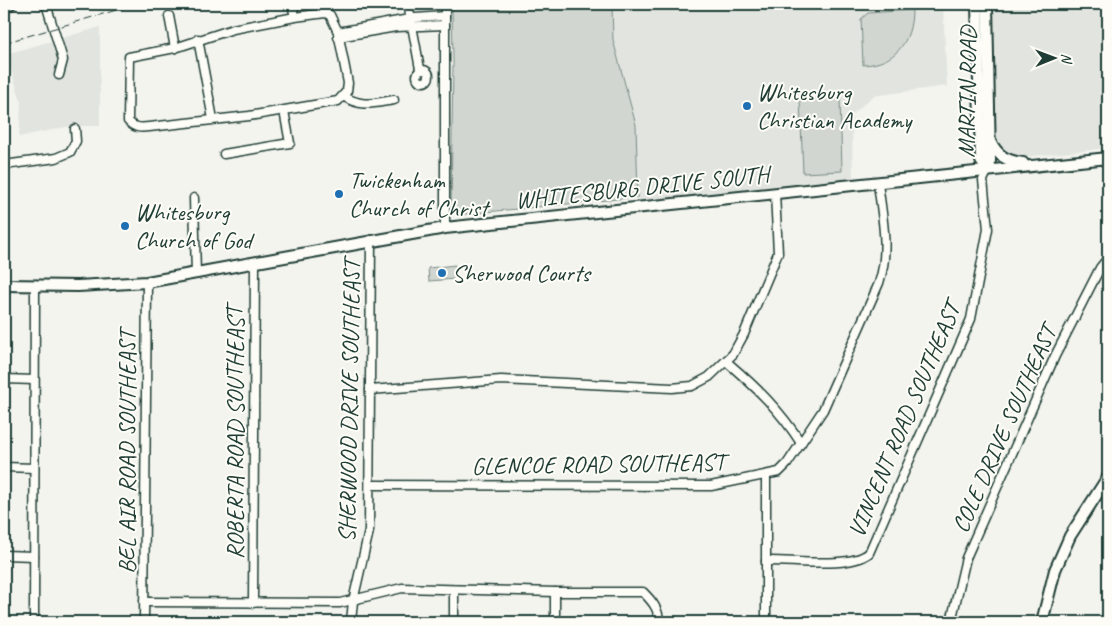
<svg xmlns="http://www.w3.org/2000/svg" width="1112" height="626" viewBox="0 0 1112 626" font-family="Caveat,sans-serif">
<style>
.built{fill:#e2e5df}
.green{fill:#d1d6d1;stroke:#788a82}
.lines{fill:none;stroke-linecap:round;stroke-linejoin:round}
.minor-casing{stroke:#1f3d34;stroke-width:11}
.major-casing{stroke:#1f3d34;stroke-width:14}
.minor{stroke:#fdfcf7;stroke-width:8}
.major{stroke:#fdfcf7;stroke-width:10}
.rail{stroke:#1f3d34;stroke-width:1;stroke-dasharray:8 4;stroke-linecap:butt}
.poi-dot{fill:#1f6fb2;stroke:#fdfcf7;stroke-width:2}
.labels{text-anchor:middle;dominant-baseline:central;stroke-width:4;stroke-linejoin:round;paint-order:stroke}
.poi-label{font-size:24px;fill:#1f3d34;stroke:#fdfcf7;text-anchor:start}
.street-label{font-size:24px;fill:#1f3d34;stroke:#fdfcf7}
</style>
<rect width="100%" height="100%" fill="#f4f4ef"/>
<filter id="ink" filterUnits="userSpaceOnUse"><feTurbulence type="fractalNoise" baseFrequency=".02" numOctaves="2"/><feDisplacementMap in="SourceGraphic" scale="10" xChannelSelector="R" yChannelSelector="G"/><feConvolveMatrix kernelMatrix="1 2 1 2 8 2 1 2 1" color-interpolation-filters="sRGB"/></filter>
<g filter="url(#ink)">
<g class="built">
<polygon points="612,4 943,4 947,86 873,96 852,115 853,181 638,203 636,125 613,40"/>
<polygon points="990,4 1108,4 1108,148 1008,159 993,141"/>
<polygon points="100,27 100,126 71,126 19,137 21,101 6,54"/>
</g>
<g class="green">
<polygon points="452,4 612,4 613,40 636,125 638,197 456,215 451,209 453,62"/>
<path d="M912 10C912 42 895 64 863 65L861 19 868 13Z"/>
<polygon points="840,97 842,171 803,173 800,99"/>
<polygon points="455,265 456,279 429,281 428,268"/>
</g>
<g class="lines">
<g class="minor-casing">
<g id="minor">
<polyline points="46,4 63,60 59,75"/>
<polyline points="292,4 295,17"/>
<polyline points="408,4 420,69"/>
<path d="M325 13 330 15 338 32 348 83 347 91 338 101 249 116 149 127C140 128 134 128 128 121L129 57 175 48 233 29 295 17Z"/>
<polyline points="169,16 175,48"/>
<polyline points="338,32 415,18 445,16"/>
<polyline points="338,37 396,27 445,25"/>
<polyline points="198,39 213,119"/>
<circle cx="423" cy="76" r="6"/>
<path d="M343 96C363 108 373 103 394 100"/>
<polyline points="224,154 290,143 284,111"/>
<polyline points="4,165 56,158 70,152 76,141 75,129"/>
<polyline points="194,198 196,274"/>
<polyline points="445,228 445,4"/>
<path d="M727 362C757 388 779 409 801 443"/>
<polyline points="4,379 34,380"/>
<polyline points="370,390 501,380 672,388 692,386 709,377 733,354 744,334 778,253 775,193"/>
<polyline points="4,467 34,468"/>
<path d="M370 485 711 486 779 472 787 464 823 410 879 283C890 251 882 216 878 183"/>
<polyline points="4,555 34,556"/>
<path d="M766 561C792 560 850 569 869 553L971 319 988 229 983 180 988 170"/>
<path d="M144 602 340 603 402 588 555 592H643C652 601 659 609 659 622"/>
<polyline points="253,603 255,263"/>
<polyline points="34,622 35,285"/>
<polyline points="144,622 147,282"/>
<polyline points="351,622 353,601 369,531 371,240"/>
<polyline points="454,622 454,590"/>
<polyline points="555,622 555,592"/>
<polyline points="766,622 766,476"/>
<polyline points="951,622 966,558 1055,356 1100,268 1108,258"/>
</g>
</g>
<g class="major-casing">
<g id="major">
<polyline points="977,4 981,161 988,170"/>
<polyline points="987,4 990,161 988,170"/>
<polyline points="4,6 10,4"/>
<path d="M990 141C998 156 1006 161 1023 163"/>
<polyline points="4,285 78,286 147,282 445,228 1108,158"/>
<polyline points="1042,622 1055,570 1070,536 1108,477"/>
</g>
</g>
<use href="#minor" class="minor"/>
<use href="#major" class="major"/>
<polyline class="rail" points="4,43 137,4"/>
</g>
</g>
<g class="poi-dot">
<circle cx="747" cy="106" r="5"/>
<circle cx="339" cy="194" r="5"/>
<circle cx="125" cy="226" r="5"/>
<circle cx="442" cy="273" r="5"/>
</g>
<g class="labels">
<g class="poi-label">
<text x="757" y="92">Whitesburg<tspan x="757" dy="28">Christian Academy</tspan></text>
<text x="349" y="180">Twickenham<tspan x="349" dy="28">Church of Christ</tspan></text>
<text x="135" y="212">Whitesburg<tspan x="135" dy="28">Church of God</tspan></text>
<text x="452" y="273">Sherwood Courts</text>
</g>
<g class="street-label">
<text transform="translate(967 92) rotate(-89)">MARTIN ROAD</text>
<text transform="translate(642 187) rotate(-6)">WHITESBURG DRIVE SOUTH</text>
<text transform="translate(349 401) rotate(-89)">SHERWOOD DRIVE SOUTHEAST</text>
<text transform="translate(904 420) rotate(-67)">VINCENT ROAD SOUTHEAST</text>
<text transform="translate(1004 429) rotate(-66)">COLE DRIVE SOUTHEAST</text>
<text transform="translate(235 433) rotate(-90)">ROBERTA ROAD SOUTHEAST</text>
<text transform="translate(127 452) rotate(-90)">BEL AIR ROAD SOUTHEAST</text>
<text transform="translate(598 464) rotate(-1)">GLENCOE ROAD SOUTHEAST</text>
</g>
</g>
<rect width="1112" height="626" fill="none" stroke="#fdfcf7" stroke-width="20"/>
<rect x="10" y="10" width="1092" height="606" fill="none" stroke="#1f3d34" stroke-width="2" filter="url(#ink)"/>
<g transform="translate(1054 58) rotate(89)" stroke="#fdfcf7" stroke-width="4" paint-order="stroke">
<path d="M0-4L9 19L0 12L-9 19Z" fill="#1f3d34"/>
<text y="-8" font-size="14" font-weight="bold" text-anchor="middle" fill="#1f3d34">N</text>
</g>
</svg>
